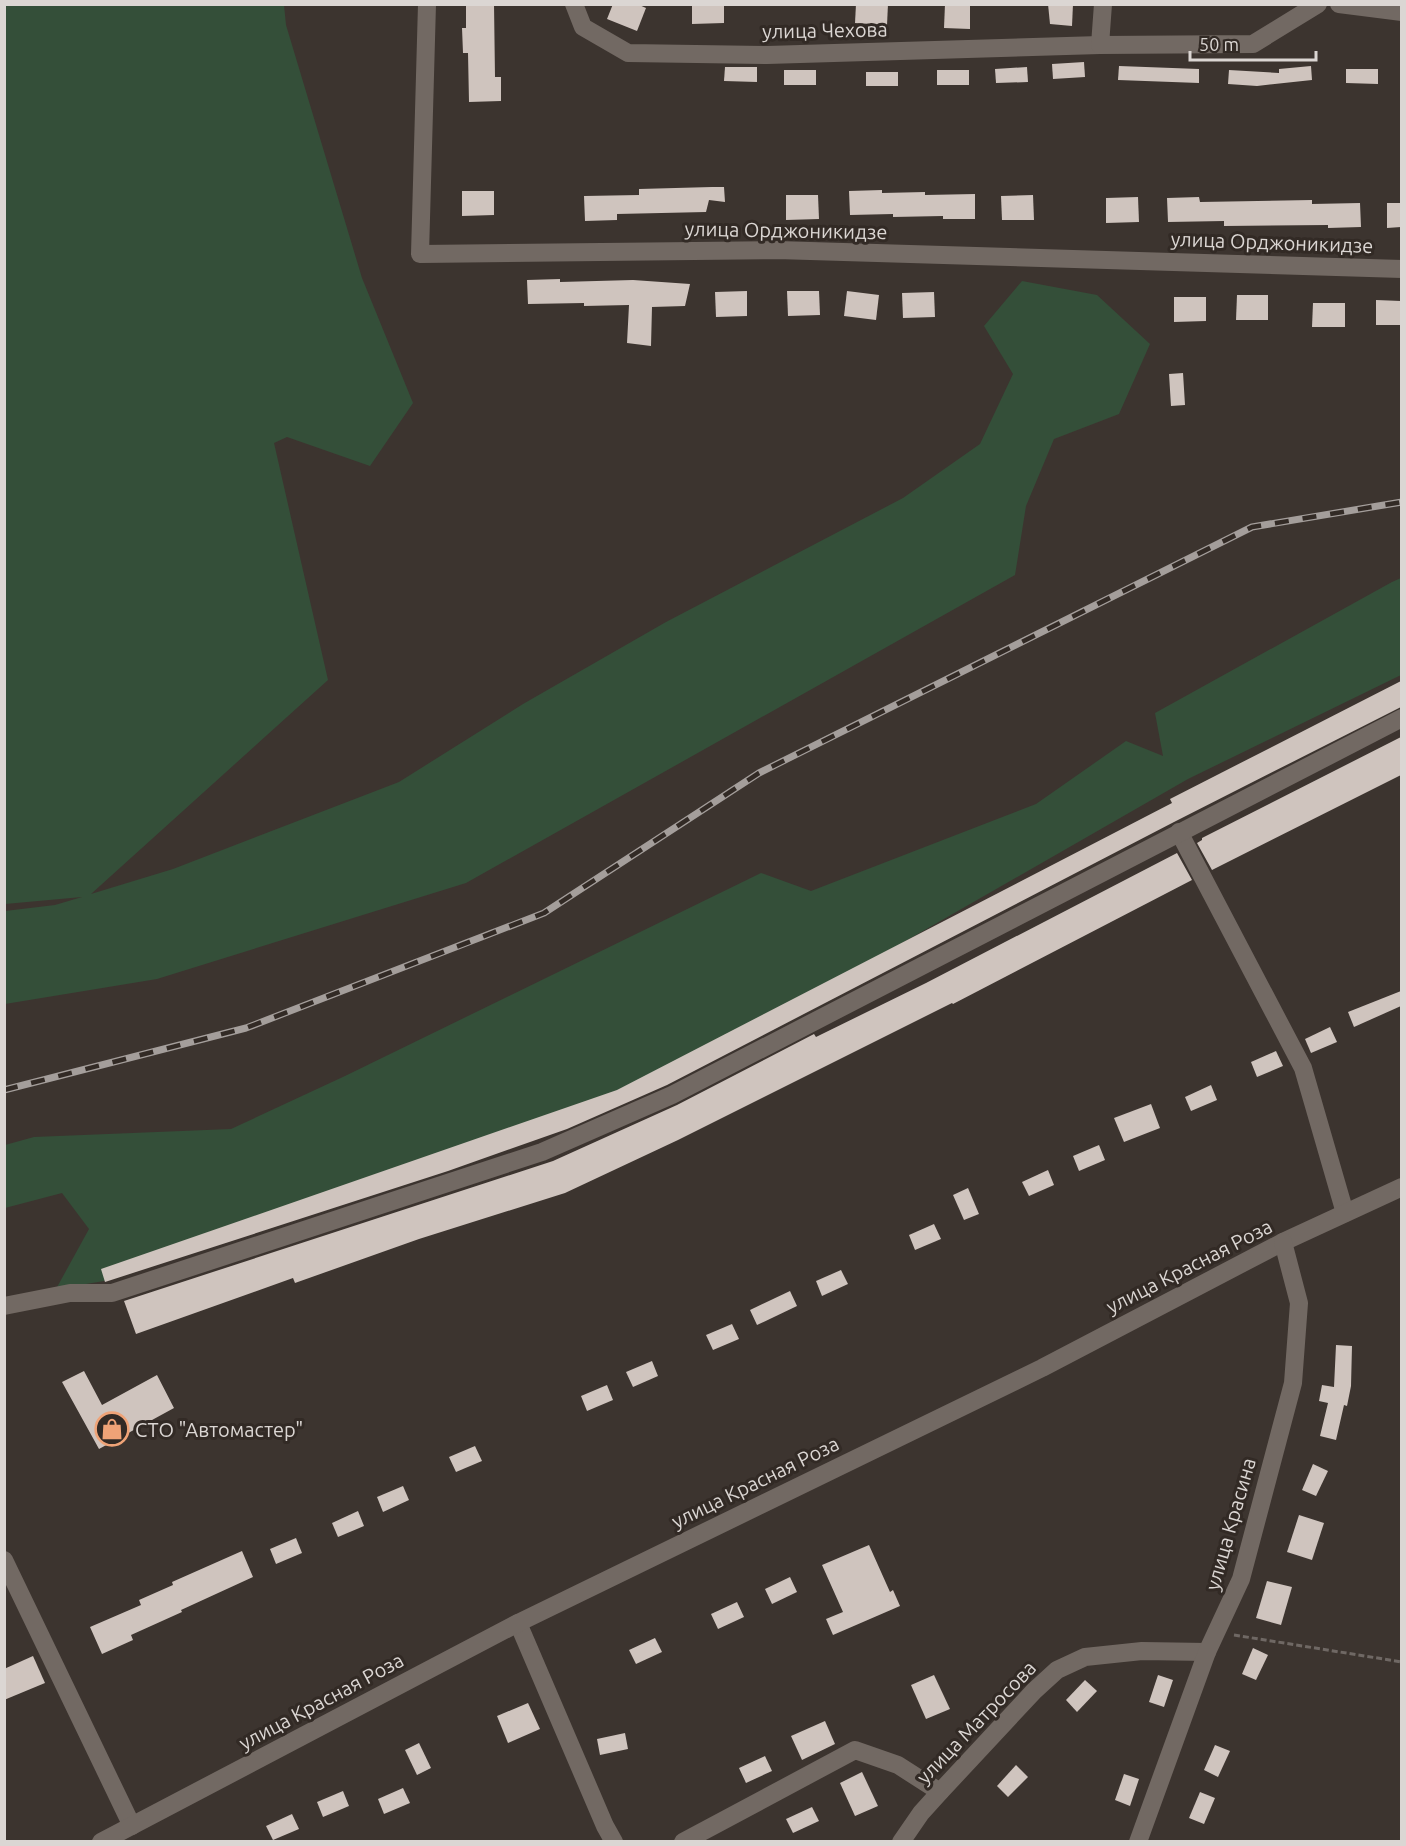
<svg xmlns="http://www.w3.org/2000/svg" width="1406" height="1846" viewBox="0 0 1406 1846" font-family="Ubuntu,sans-serif">
<style>
.green{fill:#344f39}
.building{fill:#cfc4be}
.lines{fill:none;stroke-linecap:round;stroke-linejoin:round}
.path{stroke:#6f6864;stroke-width:3;stroke-dasharray:6 3;stroke-linecap:butt}
.street{stroke:#726963;stroke-width:18}
.rail-casing{stroke:#a49e9b;stroke-width:7}
.rail{stroke:#322a25;stroke-width:4.5;stroke-dasharray:14;stroke-linecap:butt}
.labels{text-anchor:middle;dominant-baseline:central;stroke-width:6;stroke-linejoin:round;paint-order:stroke}
.street-label{font-size:20px;fill:#dbd6d3;stroke:#322a25}
.poi-label{font-size:20px;fill:#dbd6d3;stroke:#322a25;text-anchor:start}
</style>
<rect width="100%" height="100%" fill="#3c342f"/>
<g class="green">
<polygon points="5,4 284,5 286,25 362,278 413,403 370,466 287,437 274,443 328,680 91,894 173,869 399,782 523,704 666,622 903,498 980,444 1013,374 984,326 1022,281 1097,295 1150,344 1119,414 1054,439 1026,506 1015,575 466,883 157,979 5,1004 5,911 55,905 82,897 5,904"/>
<polygon points="1401,578 1401,675 1188,779 630,1099 104,1281 56,1289 89,1229 62,1193 5,1208 5,1145 34,1137 231,1129 345,1076 761,873 811,891 1036,804 1126,741 1163,756 1155,713 1392,582"/>
</g>
<g class="building">
<polygon points="466,4 494,4 495,77 501,77 501,101 469,102 468,53 463,53 462,28 466,28"/>
<polygon points="613,4 637,4 646,8 637,31 607,19"/>
<polygon points="692,4 724,4 724,23 692,24"/>
<polygon points="856,4 888,4 887,25 855,23"/>
<polygon points="945,4 970,4 970,29 944,28"/>
<polygon points="1048,4 1073,4 1072,26 1050,24"/>
<polygon points="1084,62 1085,77 1053,79 1052,64"/>
<polygon points="1119,66 1199,69 1199,83 1118,80"/>
<polygon points="1311,66 1312,80 1257,86 1228,84 1229,70 1279,73 1279,69"/>
<polygon points="725,67 757,67 757,82 724,81"/>
<polygon points="1027,67 1028,82 996,83 995,69"/>
<polygon points="1346,69 1378,69 1378,84 1346,83"/>
<rect x="784" y="70" width="32" height="15"/>
<rect x="937" y="70" width="32" height="15"/>
<rect x="866" y="72" width="32" height="14"/>
<polygon points="712,187 724,187 725,202 709,200 706,212 617,214 617,220 585,221 584,196 639,195 639,189"/>
<polygon points="882,190 882,193 925,192 925,195 975,194 975,219 943,219 943,216 893,217 893,214 850,215 849,191"/>
<polygon points="462,191 494,191 494,215 462,216"/>
<polygon points="786,195 818,195 819,219 786,220"/>
<polygon points="1033,195 1034,220 1002,220 1001,196"/>
<polygon points="1138,197 1139,222 1106,223 1106,198"/>
<polygon points="1199,197 1200,202 1312,200 1312,204 1360,203 1361,227 1328,228 1328,225 1224,226 1224,221 1168,222 1167,198"/>
<polygon points="1387,203 1401,203 1401,227 1387,228"/>
<polygon points="560,279 560,282 633,280 690,284 685,306 652,307 651,346 627,343 629,305 584,306 584,303 528,304 527,280"/>
<polygon points="747,291 747,316 716,317 715,292"/>
<polygon points="787,291 819,291 820,315 788,316"/>
<polygon points="847,291 879,295 876,320 844,316"/>
<polygon points="934,292 935,317 903,318 902,293"/>
<polygon points="1237,295 1268,295 1268,320 1236,320"/>
<polygon points="1174,297 1206,297 1206,321 1174,322"/>
<polygon points="1376,300 1401,301 1401,325 1376,325"/>
<polygon points="1313,303 1345,303 1345,327 1312,327"/>
<polygon points="1183,373 1185,405 1171,406 1169,374"/>
<polygon points="1401,681 1401,707 1174,822 667,1085 567,1129 448,1171 105,1282 101,1269 617,1090 1172,803 1170,799"/>
<polygon points="1401,737 1401,775 1212,870 1197,843 1202,840 1202,838"/>
<polygon points="1177,853 1192,880 953,1004 952,1003 678,1140 565,1193 419,1239 295,1283 293,1278 136,1334 124,1301 553,1161 677,1105 814,1034 816,1037 926,983"/>
<polygon points="1401,991 1401,1006 1354,1027 1348,1012"/>
<polygon points="1330,1027 1337,1042 1311,1053 1305,1039"/>
<polygon points="1276,1051 1283,1066 1257,1077 1251,1062"/>
<polygon points="1211,1085 1217,1100 1191,1111 1185,1097"/>
<polygon points="1151,1104 1160,1128 1124,1142 1114,1118"/>
<polygon points="1099,1145 1105,1160 1079,1171 1073,1156"/>
<polygon points="1048,1170 1054,1185 1029,1196 1022,1182"/>
<polygon points="968,1188 979,1214 964,1220 953,1195"/>
<polygon points="934,1224 941,1239 915,1250 909,1235"/>
<polygon points="841,1270 848,1284 822,1296 816,1281"/>
<polygon points="790,1291 797,1306 757,1325 750,1310"/>
<polygon points="732,1324 739,1339 713,1350 706,1335"/>
<polygon points="1336,1345 1352,1346 1351,1386 1347,1406 1344,1405 1336,1440 1320,1436 1328,1403 1319,1401 1322,1385 1334,1387"/>
<polygon points="652,1361 658,1376 633,1387 626,1372"/>
<polygon points="84,1371 102,1405 157,1375 174,1408 99,1449 62,1382"/>
<polygon points="607,1385 613,1400 587,1411 581,1396"/>
<polygon points="475,1446 482,1461 456,1472 449,1457"/>
<polygon points="1313,1464 1328,1471 1316,1496 1302,1490"/>
<polygon points="403,1486 409,1500 383,1512 377,1497"/>
<polygon points="358,1511 364,1526 338,1537 332,1523"/>
<polygon points="1299,1515 1324,1523 1312,1560 1287,1552"/>
<polygon points="296,1538 302,1553 276,1564 270,1549"/>
<polygon points="869,1545 890,1592 893,1590 900,1606 833,1635 826,1619 843,1612 822,1565"/>
<polygon points="242,1551 253,1577 181,1610 182,1612 131,1635 133,1640 102,1654 90,1627 141,1605 139,1600 173,1585 172,1582"/>
<polygon points="790,1577 797,1592 772,1604 765,1589"/>
<polygon points="1267,1581 1292,1587 1281,1625 1256,1618"/>
<polygon points="737,1602 744,1617 718,1629 711,1614"/>
<polygon points="655,1638 662,1652 636,1664 629,1650"/>
<polygon points="1253,1648 1268,1655 1256,1680 1242,1674"/>
<polygon points="33,1656 45,1683 4,1700 4,1669"/>
<polygon points="934,1675 950,1709 926,1719 911,1685"/>
<polygon points="1158,1675 1173,1680 1164,1707 1149,1702"/>
<polygon points="1085,1680 1097,1691 1077,1712 1066,1700"/>
<polygon points="528,1703 540,1729 508,1743 497,1716"/>
<polygon points="825,1721 835,1744 802,1760 791,1736"/>
<polygon points="625,1733 628,1749 600,1755 597,1739"/>
<polygon points="419,1743 431,1768 417,1775 405,1750"/>
<polygon points="1215,1745 1230,1751 1218,1777 1204,1770"/>
<polygon points="765,1756 772,1771 746,1783 739,1768"/>
<polygon points="1016,1765 1028,1777 1008,1797 997,1786"/>
<polygon points="862,1772 878,1806 855,1816 840,1783"/>
<polygon points="1124,1774 1139,1779 1130,1806 1115,1800"/>
<polygon points="403,1788 410,1803 384,1814 378,1799"/>
<polygon points="343,1791 349,1806 323,1817 317,1802"/>
<polygon points="1200,1792 1215,1798 1204,1824 1189,1818"/>
<polygon points="812,1807 819,1821 793,1833 786,1819"/>
<polygon points="292,1814 299,1829 273,1840 266,1826"/>
</g>
<g class="lines">
<polyline class="path" points="1234,1635 1402,1662"/>
<g class="street">
<polyline points="427,4 420,254 777,250 1402,269"/>
<polyline points="574,4 583,27 628,53 767,55 1100,45"/>
<polyline points="1103,4 1100,45 1253,44 1318,4"/>
<polyline points="1339,4 1402,12"/>
<polyline points="1179,832 1303,1068 1345,1213"/>
<polyline points="4,1306 70,1293 112,1293 542,1152 672,1095 1402,718"/>
<polyline points="4,1560 132,1826"/>
<polyline points="518,1623 605,1826 614,1842"/>
<polyline points="101,1842 518,1623 1042,1368 1283,1242 1402,1187"/>
<polyline points="683,1842 855,1750 898,1765 940,1792"/>
<polyline points="901,1842 921,1813 940,1792 1034,1691 1057,1670 1085,1657 1142,1651 1207,1652"/>
<polyline points="1138,1842 1207,1652 1241,1579 1293,1383 1299,1303 1283,1242"/>
</g>
<g class="rail-casing">
<polyline id="rail" points="4,1090 246,1028 544,913 759,773 1252,527 1402,502"/>
</g>
<use href="#rail" class="rail"/>
</g>
<defs>
<g id="shop-ring" transform="scale(1.725)"><circle r="9.5" fill="#322a25" stroke="#efa377" stroke-width="1.5"/><path d="M-5-2.5h2.3a2.7 3.5 0 0 1 5.4 0H5L5.5 6h-11ZM-1.5-2.5h3a1.5 2.3 0 0 0-3 0Z" fill="#efa377"/></g>
</defs>
<g fill-rule="evenodd">
<use href="#shop-ring" x="112" y="1429"/>
</g>
<g class="labels">
<g class="street-label">
<text transform="translate(825 30) rotate(-1)">улица Чехова</text>
<text transform="translate(786 230) rotate(1)">улица Орджоникидзе</text>
<text transform="translate(1272 242) rotate(2)">улица Орджоникидзе</text>
<text transform="translate(1189 1266) rotate(-27)">улица Красная Роза</text>
<text transform="translate(755 1482) rotate(-26)">улица Красная Роза</text>
<text transform="translate(1230 1524) rotate(-74)">улица Красина</text>
<text transform="translate(321 1701) rotate(-28)">улица Красная Роза</text>
<text transform="translate(976 1722) rotate(-46)">улица Матросова</text>
</g>
<g class="poi-label">
<text x="135" y="1429">СТО "Автомастер"</text>
</g>
</g>
<rect width="1406" height="1846" fill="none" stroke="#dbd6d3" stroke-width="12"/>
<path d="M1190 51v9h126v-9" fill="none" stroke="#dbd6d3" stroke-width="3"/>
<text x="1199" y="51" font-size="18" fill="#dbd6d3" stroke="#322a25" stroke-width="4.5" paint-order="stroke">50 m</text>
</svg>
